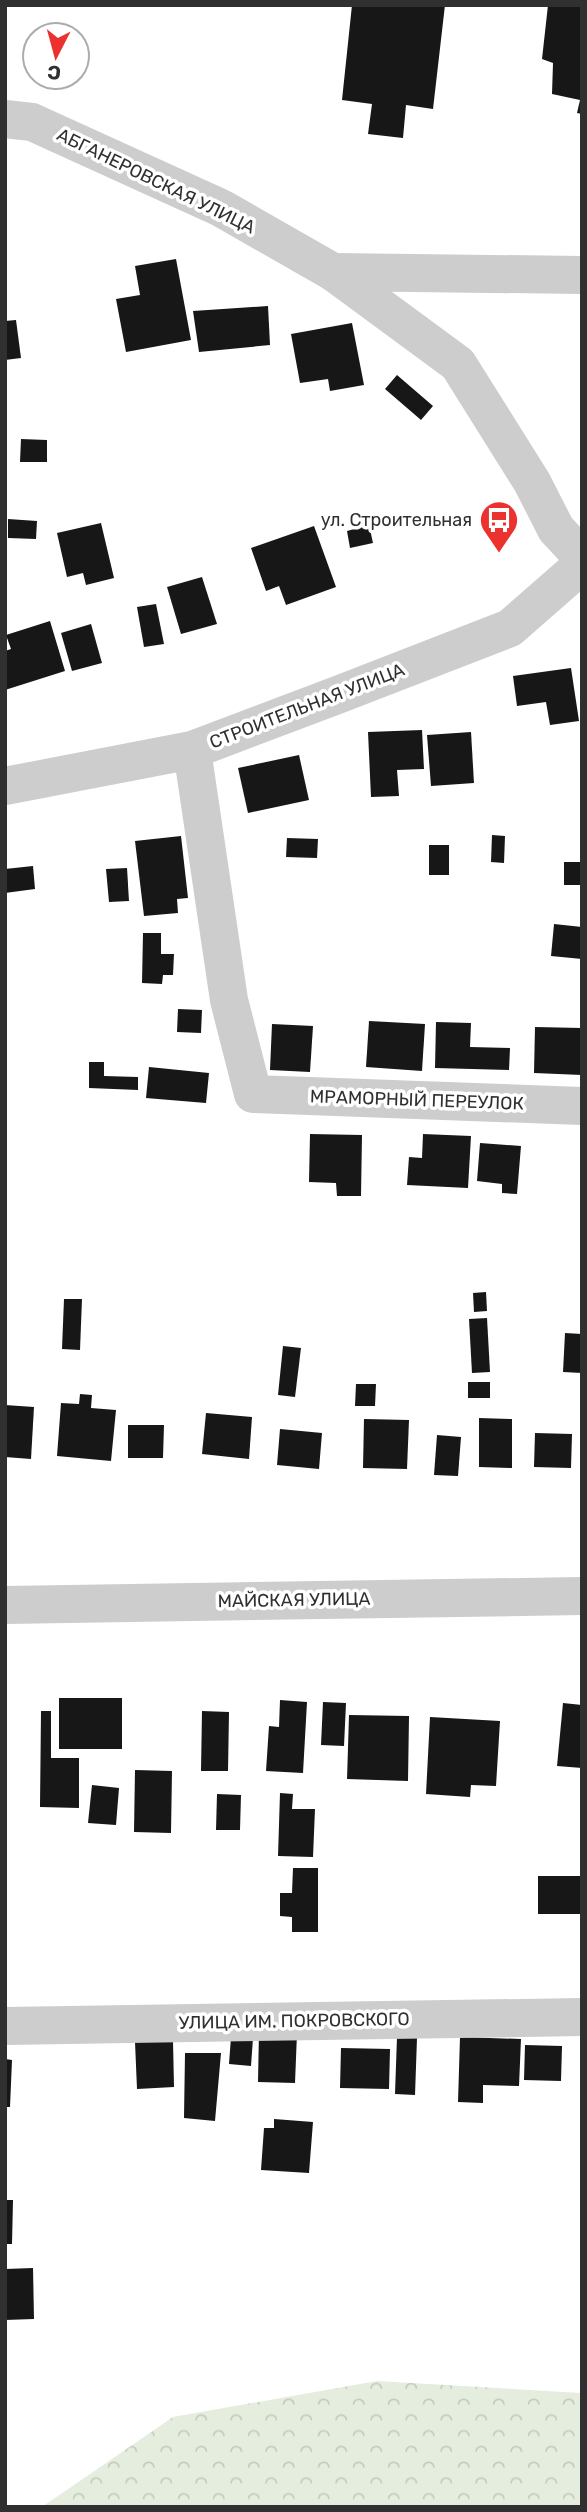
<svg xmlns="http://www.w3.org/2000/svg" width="587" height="2512" viewBox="0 0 587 2512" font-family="Rubik,sans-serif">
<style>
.forest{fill:url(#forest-crowns)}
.building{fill:#171717}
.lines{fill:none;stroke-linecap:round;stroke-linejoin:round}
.minor{stroke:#cdcdcd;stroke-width:38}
.labels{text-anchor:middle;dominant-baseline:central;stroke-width:7;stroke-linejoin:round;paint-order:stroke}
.street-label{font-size:18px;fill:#303030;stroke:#fff}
.poi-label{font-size:18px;fill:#303030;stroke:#fff;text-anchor:end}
</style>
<defs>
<pattern id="forest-crowns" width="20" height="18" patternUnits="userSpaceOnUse" patternTransform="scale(1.75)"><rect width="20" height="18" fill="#e5edde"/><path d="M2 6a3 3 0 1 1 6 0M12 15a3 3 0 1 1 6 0" fill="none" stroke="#c5ccbf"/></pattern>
</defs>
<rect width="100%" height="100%" fill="#fff"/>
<polygon class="forest" points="377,2381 581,2393 582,2507 42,2507 173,2417"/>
<g class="building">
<polygon points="352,5 445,5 433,109 406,105 403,138 368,134 372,104 342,100"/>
<polygon points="548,5 582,5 582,114 577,113 580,100 552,94 553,63 542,59"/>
<polygon points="176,259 191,340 126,352 116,299 140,295 135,266"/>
<polygon points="268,306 270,345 199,352 193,311"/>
<polygon points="16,320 21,358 5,360 5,321"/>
<polygon points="352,323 364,385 330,391 328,379 300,383 291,334"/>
<polygon points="397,375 433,406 421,420 385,389"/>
<polygon points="21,439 47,440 47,462 20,462"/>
<polygon points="8,519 37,521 36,539 8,538"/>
<polygon points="101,523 114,578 86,585 83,573 67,577 57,533"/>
<polygon points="369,525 373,543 350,548 347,531"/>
<polygon points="314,526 336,587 286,605 279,586 266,591 251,548"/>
<polygon points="202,577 217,624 181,634 167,587"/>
<polygon points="156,604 164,644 144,647 137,607"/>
<polygon points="50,621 65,671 5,690 5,651 11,649 6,635"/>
<polygon points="91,624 102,663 72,671 61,633"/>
<polygon points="571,668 579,721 550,725 546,702 517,706 513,676"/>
<polygon points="422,730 424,769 397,770 399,796 371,797 368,732"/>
<polygon points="471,732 474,783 431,786 427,735"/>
<polygon points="299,755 309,800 248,813 238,768"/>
<polygon points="492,835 505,836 504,863 491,862"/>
<polygon points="181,836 188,898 177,899 178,913 144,916 135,841"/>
<polygon points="287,838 318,839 317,858 286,857"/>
<rect x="429" y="845" width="20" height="30"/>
<rect x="564" y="862" width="18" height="23"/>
<polygon points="33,866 35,889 5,893 5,869"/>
<polygon points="127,868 129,901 109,902 106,869"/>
<polygon points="554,924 582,927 582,959 551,956"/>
<polygon points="143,933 161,933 161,954 174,954 173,975 163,975 162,984 142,983"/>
<polygon points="178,1009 202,1010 201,1033 177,1032"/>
<polygon points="369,1021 425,1024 422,1071 366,1067"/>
<polygon points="436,1022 471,1023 470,1047 510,1048 509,1070 435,1068"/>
<polygon points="272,1024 313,1026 310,1072 270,1070"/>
<polygon points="535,1027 582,1028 582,1075 534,1073"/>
<polygon points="89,1062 104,1062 104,1076 138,1077 138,1090 89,1088"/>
<polygon points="149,1067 209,1073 206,1103 146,1098"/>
<polygon points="310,1134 362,1135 361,1196 337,1196 336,1183 309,1182"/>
<polygon points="423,1134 471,1136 468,1188 407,1185 409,1157 422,1158"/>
<polygon points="480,1143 521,1146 517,1194 502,1193 502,1184 477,1181"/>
<polygon points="486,1292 487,1311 474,1312 473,1293"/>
<polygon points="64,1299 82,1299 80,1350 62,1349"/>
<polygon points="487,1318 490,1372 472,1373 469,1319"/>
<polygon points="565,1333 582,1334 582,1373 563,1372"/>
<polygon points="283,1346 301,1348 295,1397 278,1395"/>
<rect x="468" y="1382" width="22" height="16"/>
<polygon points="356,1384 376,1384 375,1406 355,1406"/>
<polygon points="80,1394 92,1395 91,1408 116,1410 111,1461 57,1456 61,1403 79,1404"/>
<polygon points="5,1405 34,1407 31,1459 5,1457"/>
<polygon points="206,1413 252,1417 249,1459 202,1454"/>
<polygon points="479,1418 512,1419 512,1468 479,1467"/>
<polygon points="364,1419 409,1420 407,1469 363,1468"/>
<polygon points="128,1425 164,1425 163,1458 128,1458"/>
<polygon points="280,1429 322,1433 319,1469 277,1465"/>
<polygon points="535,1433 572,1434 571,1468 534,1467"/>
<polygon points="437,1435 461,1437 458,1476 434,1475"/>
<rect x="59" y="1698" width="63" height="51"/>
<polygon points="280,1700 307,1702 303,1773 266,1771 269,1726 279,1727"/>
<polygon points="323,1702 346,1703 344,1746 321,1745"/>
<polygon points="563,1703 582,1705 582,1768 557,1766"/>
<polygon points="41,1711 51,1711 51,1758 79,1758 79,1808 40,1807"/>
<polygon points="202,1711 229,1712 228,1771 201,1771"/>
<polygon points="349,1715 409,1716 408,1781 347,1779"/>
<polygon points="430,1717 500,1721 496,1786 471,1785 470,1797 426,1794"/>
<polygon points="135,1770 172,1771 171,1833 134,1832"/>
<polygon points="92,1785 119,1788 116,1825 88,1823"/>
<polygon points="280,1793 293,1794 292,1809 315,1809 313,1857 278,1856"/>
<polygon points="217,1794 241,1795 240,1830 216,1830"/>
<polygon points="293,1868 318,1868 318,1932 292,1932 292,1917 280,1916 280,1893 292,1893"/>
<rect x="538" y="1876" width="44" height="38"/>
<polygon points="259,2031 297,2033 295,2083 258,2082"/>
<polygon points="231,2037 253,2038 251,2066 229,2064"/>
<polygon points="397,2037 417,2038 415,2095 395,2094"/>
<polygon points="460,2037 521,2039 519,2086 483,2085 483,2103 458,2102"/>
<polygon points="173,2041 174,2087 137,2089 135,2042"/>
<polygon points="525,2045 562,2046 561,2081 524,2080"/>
<polygon points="341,2048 390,2049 389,2089 340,2088"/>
<polygon points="185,2053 221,2053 215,2121 184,2118"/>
<polygon points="5,2059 12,2060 10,2107 5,2107"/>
<polygon points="274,2119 313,2122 309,2173 261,2170 264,2128 274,2128"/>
<polygon points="5,2200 13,2200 12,2244 5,2244"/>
<polygon points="33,2268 34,2319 5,2320 5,2269"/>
</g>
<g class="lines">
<g class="minor">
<polyline points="5,119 32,122 221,208 333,272 458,364 532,482 556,529 582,557"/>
<polyline points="333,272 582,275"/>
<polyline points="192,750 229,1000 253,1094 582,1106"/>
<polyline points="5,786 192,750 340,694 510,628 582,565"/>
<polyline points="5,1605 582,1596"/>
<polyline points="5,2026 582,2017"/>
</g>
</g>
<defs>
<g id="bus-pin" transform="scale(2.0125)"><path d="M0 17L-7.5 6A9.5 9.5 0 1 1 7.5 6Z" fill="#eb322e" stroke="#fff"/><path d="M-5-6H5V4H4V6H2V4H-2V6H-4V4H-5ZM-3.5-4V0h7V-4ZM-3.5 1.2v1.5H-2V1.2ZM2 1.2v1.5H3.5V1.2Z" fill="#fff"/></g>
</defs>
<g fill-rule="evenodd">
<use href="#bus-pin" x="499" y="520"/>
</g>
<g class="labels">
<g class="street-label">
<text transform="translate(156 181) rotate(26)">АБГАНЕРОВСКАЯ УЛИЦА</text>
<text transform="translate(307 706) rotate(-21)">СТРОИТЕЛЬНАЯ УЛИЦА</text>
<text transform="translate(417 1100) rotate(2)">МРАМОРНЫЙ ПЕРЕУЛОК</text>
<text transform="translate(294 1600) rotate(-1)">МАЙСКАЯ УЛИЦА</text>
<text transform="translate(294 2021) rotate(-1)">УЛИЦА ИМ. ПОКРОВСКОГО</text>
</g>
<g class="poi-label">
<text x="472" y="520">ул. Строительная</text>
</g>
</g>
<rect width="587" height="2512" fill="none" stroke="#303030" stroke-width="14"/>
<g transform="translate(56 56) rotate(186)"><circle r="33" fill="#ffffff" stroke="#acacac" stroke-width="2"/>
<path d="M0-5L12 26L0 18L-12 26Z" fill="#eb322e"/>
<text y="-10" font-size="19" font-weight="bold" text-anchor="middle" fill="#303030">С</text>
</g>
</svg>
